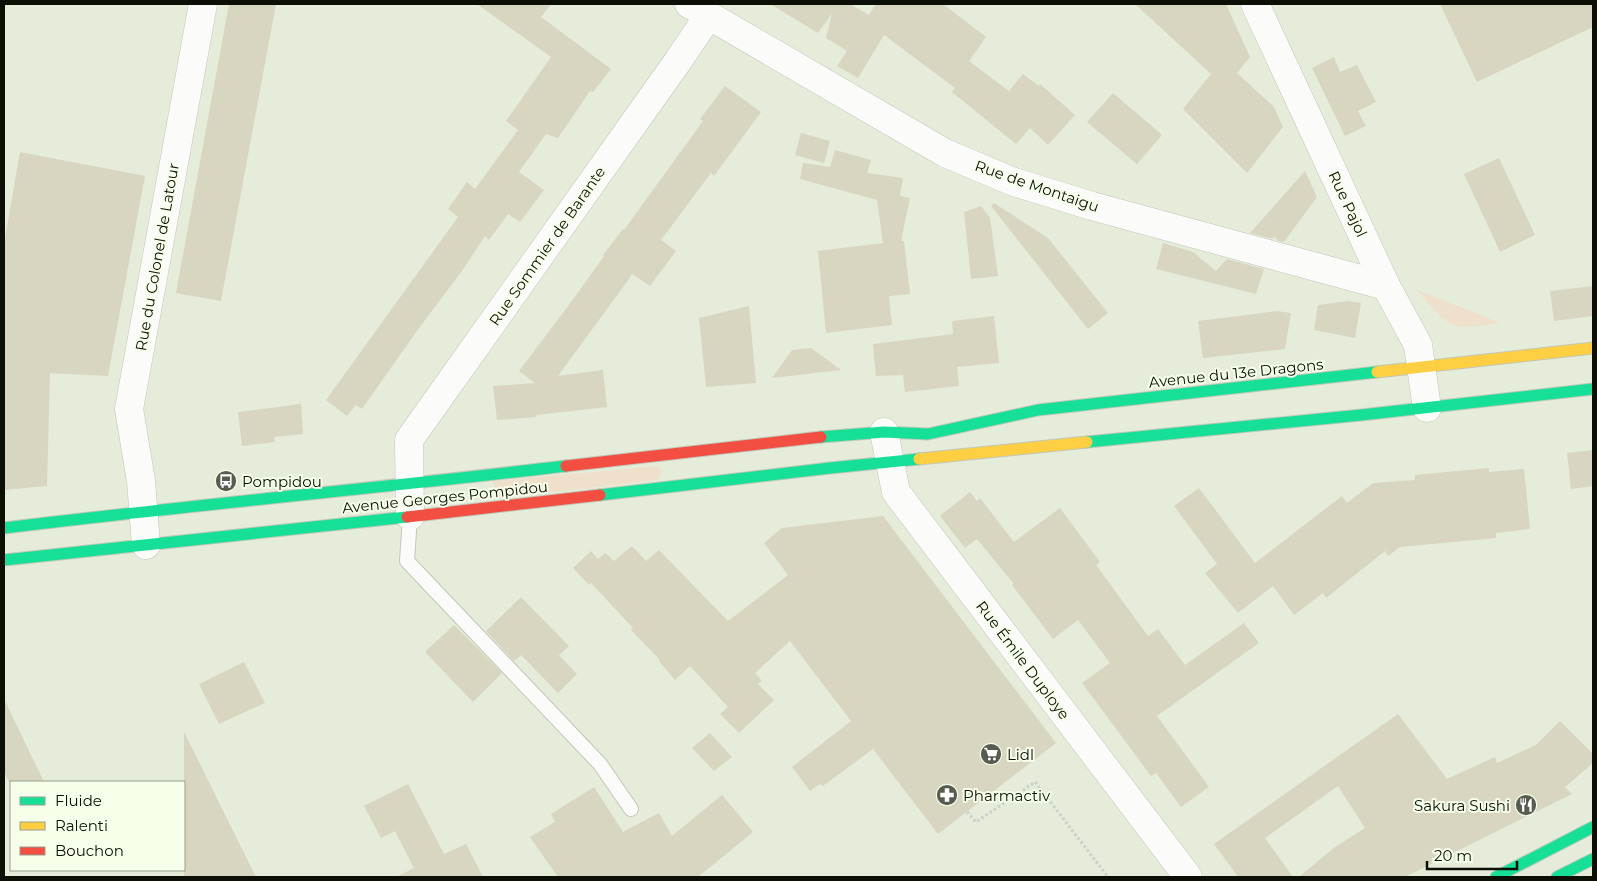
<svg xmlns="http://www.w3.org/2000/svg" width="1597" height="881" viewBox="0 0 1597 881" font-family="Montserrat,sans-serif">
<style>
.green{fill:#efe0cb}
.building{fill:#d8d6c0}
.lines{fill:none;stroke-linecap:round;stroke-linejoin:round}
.lane-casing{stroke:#c2c7b9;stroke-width:16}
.street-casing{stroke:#c2c7b9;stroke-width:29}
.fast-casing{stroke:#c2c7b9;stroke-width:13}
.slow-casing{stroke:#c2c7b9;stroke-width:13}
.jam-casing{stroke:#c2c7b9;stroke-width:13}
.path{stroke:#cdcfcb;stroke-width:3;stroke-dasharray:2.5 2.5;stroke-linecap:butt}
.lane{stroke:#fbfcf9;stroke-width:14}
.street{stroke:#fbfcf9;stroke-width:28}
.fast{stroke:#16e098;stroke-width:11}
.slow{stroke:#ffcf43;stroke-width:11}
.jam{stroke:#f24e42;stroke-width:11}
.labels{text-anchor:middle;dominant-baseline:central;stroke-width:4;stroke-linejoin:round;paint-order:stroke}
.street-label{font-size:15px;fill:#0b0f05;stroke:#f6ffea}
.poi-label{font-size:15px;fill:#0b0f05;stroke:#f6ffea;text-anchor:start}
</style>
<rect width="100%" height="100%" fill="#e5ecda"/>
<g class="green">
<path d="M1417 290 1500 323C1450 331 1449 328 1417 290Z"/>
<polygon points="659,466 662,472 657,480 496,499 493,481"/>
</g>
<g class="building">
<polygon points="229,4 276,4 221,301 176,293"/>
<polygon points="477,4 551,4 541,17 611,69 593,92 590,91 558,138 546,134 519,172 544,190 520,222 508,214 489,240 485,236 462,271 419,328 362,409 356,405 347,416 326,400 458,217 448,209 467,182 475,189 518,130 506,121 551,57"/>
<polygon points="770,4 850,4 869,15 876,4 943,4 986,37 969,61 1009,91 1023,74 1039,86 1040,84 1075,115 1048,145 1030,128 1016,144 952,92 955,88 884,35 858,78 837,66 847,51 826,38 832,14 818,33"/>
<polygon points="1135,4 1226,4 1250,57 1237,73 1274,107 1283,127 1247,173 1183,109 1211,74"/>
<polygon points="1440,4 1593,4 1593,27 1477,82"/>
<polygon points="1334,57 1340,72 1357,65 1376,102 1358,111 1366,126 1345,136 1312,68"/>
<polygon points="725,86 761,112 714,176 711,173 661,240 676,251 650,286 632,274 629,279 558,376 603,370 607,407 536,415 536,417 497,420 493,386 535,383 519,371 569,305 604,256 603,255 623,229 624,230 703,121 700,119"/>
<polygon points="1113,93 1162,135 1137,164 1087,122"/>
<polygon points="801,133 830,141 824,163 795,155"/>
<polygon points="835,150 871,160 867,173 903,178 900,196 910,198 901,241 904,241 910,294 889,296 892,325 826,333 818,251 883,243 877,200 800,179 803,163 830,167"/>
<polygon points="20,152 145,176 108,376 50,373 47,486 4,490 4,244"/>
<polygon points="1499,158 1535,235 1500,252 1464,174"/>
<polygon points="1305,171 1317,197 1284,242 1278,241 1274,236 1273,239 1250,233"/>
<polygon points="994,203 1048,238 1108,313 1088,329 991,206"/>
<polygon points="981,206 990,218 998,276 971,279 964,212"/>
<polygon points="1163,243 1193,252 1216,271 1227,259 1264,269 1256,294 1156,269"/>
<polygon points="1593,286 1593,316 1554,321 1550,291"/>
<polygon points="1348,301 1361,303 1355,338 1314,330 1318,305"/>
<polygon points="749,306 756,383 706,387 699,318"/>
<polygon points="1277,311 1291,313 1285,349 1203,358 1198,321"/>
<polygon points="994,316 999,363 957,367 959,386 905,392 903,375 876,376 873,344 953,334 952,321"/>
<polygon points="811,348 841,370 772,378 792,350"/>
<polygon points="301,404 303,434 274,437 275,442 242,446 238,412"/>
<polygon points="1593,450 1593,486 1571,489 1567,453"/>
<polygon points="1489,468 1489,472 1524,469 1530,529 1496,533 1496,538 1400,547 1388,556 1385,551 1326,598 1323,593 1294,615 1273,586 1238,613 1205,573 1217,564 1174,506 1199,488 1255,563 1342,496 1347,503 1373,483 1415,480 1415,475"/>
<polygon points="970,492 977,501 980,498 1014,542 1060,508 1100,562 1096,565 1148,636 1158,629 1185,665 1244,623 1259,643 1157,716 1209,787 1181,807 1156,773 1151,776 1082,683 1110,663 1078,620 1053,639 1012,585 1014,584 977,539 965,548 940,516"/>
<polygon points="883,516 1056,743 938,834 873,749 823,786 820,784 810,791 792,767 851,721 790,641 755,673 762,681 758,684 774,700 739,733 720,714 728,707 690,666 675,680 659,661 660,660 631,630 633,628 591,583 589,585 573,568 591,551 598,559 605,553 614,561 632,546 646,561 659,550 728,621 788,575 764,543 782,528"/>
<polygon points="521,597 569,646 559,655 577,674 558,693 521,655 514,661 486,631"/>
<polygon points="454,625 502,673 473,702 425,652"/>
<polygon points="244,662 265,703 219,724 199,684"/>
<polygon points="4,699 44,782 9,782 4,772"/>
<polygon points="1398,714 1447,779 1495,757 1497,763 1536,745 1560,721 1593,754 1593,763 1565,787 1572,794 1405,877 1299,877 1335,847 1365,828 1338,786 1265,838 1293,877 1238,877 1214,844"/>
<polygon points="184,732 256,877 184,877"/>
<polygon points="710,733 732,757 714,771 692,748"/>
<polygon points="408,784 444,854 466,844 483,877 396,877 414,868 395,831 381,838 364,806"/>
<polygon points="594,787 623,832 659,813 672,836 722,795 753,832 698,877 558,877 530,837 555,822 551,814"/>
</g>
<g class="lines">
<g class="lane-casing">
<polyline id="lane" points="410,516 407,561 600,764 631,809"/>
</g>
<g class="street-casing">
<g id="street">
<polyline points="689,4 945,153 1014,182 1092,206 1386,286"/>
<polyline points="1255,4 1386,286 1418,345 1427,408"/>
<polyline points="884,432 896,492 1188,877"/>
<polyline points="410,516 409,440 678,61 709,15"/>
<polyline points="146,545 141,481 129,409 203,4"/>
</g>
</g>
<g class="fast-casing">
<g id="fast">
<polyline points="821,437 884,432 928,434 1038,410 1377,372"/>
<polyline points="1087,442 1361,415 1593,389"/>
<polyline points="600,495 830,468 919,459"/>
<path d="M4 528C191 505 379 488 566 466"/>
<polyline points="4,560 407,517"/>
<polyline points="1496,877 1593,827"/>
<polyline points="1557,877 1593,859"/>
</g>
</g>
<g class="slow-casing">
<g id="slow">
<polyline points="1377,372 1593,348"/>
<polyline points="919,459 1087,442"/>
</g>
</g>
<g class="jam-casing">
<g id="jam">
<polyline points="566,466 821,437"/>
<polyline points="407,517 600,495"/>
</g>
</g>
<polyline class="path" points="967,812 976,822 1035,782 1108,877"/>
<use href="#lane" class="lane"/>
<use href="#street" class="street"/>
<use href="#fast" class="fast"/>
<use href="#slow" class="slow"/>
<use href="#jam" class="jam"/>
</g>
<defs>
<g id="bus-disc" transform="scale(1.125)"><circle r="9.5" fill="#575c50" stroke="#f6ffea"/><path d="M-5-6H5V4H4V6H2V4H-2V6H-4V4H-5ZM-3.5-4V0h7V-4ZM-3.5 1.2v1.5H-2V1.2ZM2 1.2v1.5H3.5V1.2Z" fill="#fff"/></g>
<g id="supermarket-disc" transform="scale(1.125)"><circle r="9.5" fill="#575c50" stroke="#f6ffea"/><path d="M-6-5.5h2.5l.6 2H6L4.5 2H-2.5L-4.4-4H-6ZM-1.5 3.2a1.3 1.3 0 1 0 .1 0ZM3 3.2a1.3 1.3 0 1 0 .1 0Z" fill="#fff"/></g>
<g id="pharmacy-disc" transform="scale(1.125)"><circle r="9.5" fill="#575c50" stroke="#f6ffea"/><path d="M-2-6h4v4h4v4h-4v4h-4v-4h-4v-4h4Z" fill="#fff"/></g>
<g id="restaurant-disc" transform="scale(1.125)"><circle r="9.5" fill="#575c50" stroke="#f6ffea"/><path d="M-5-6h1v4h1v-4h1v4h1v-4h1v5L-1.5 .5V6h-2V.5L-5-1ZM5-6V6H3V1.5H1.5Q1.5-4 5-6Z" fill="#fff"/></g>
</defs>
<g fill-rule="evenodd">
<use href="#bus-disc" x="226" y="481"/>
<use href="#supermarket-disc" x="991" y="754"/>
<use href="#pharmacy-disc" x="947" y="795"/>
<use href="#restaurant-disc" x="1526" y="805"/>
</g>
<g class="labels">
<g class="street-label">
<text transform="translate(1037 186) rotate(19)">Rue de Montaigu</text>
<text transform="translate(1348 204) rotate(65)">Rue Pajol</text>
<text transform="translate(547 246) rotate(-55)">Rue Sommier de Barante</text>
<text transform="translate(157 257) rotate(-80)">Rue du Colonel de Latour</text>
<text transform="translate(1236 373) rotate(-6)">Avenue du 13e Dragons</text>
<text transform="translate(445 497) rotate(-6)">Avenue Georges Pompidou</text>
<text transform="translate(1023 660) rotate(53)">Rue Émile Duploye</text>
</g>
<g class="poi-label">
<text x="242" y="481">Pompidou</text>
<text x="1007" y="754">Lidl</text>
<text x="963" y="795">Pharmactiv</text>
<text x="1510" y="805" text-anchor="end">Sakura Sushi</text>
</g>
</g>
<rect width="1597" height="881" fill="none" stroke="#0b0f05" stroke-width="10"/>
<rect x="10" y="781" width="175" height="90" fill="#f6ffea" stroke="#989f8e"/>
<rect x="20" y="797" width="25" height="8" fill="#16e098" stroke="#989f8e"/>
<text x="55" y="806" font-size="15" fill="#0b0f05">Fluide</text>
<rect x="20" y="822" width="25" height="8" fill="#ffcf43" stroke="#989f8e"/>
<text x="55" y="831" font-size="15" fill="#0b0f05">Ralenti</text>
<rect x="20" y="847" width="25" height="8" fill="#f24e42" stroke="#989f8e"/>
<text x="55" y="856" font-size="15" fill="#0b0f05">Bouchon</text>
<path d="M1427 861v8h90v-8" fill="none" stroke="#0b0f05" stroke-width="2.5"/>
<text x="1434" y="861" font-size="15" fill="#0b0f05" stroke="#f6ffea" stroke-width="4" paint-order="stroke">20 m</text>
</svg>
